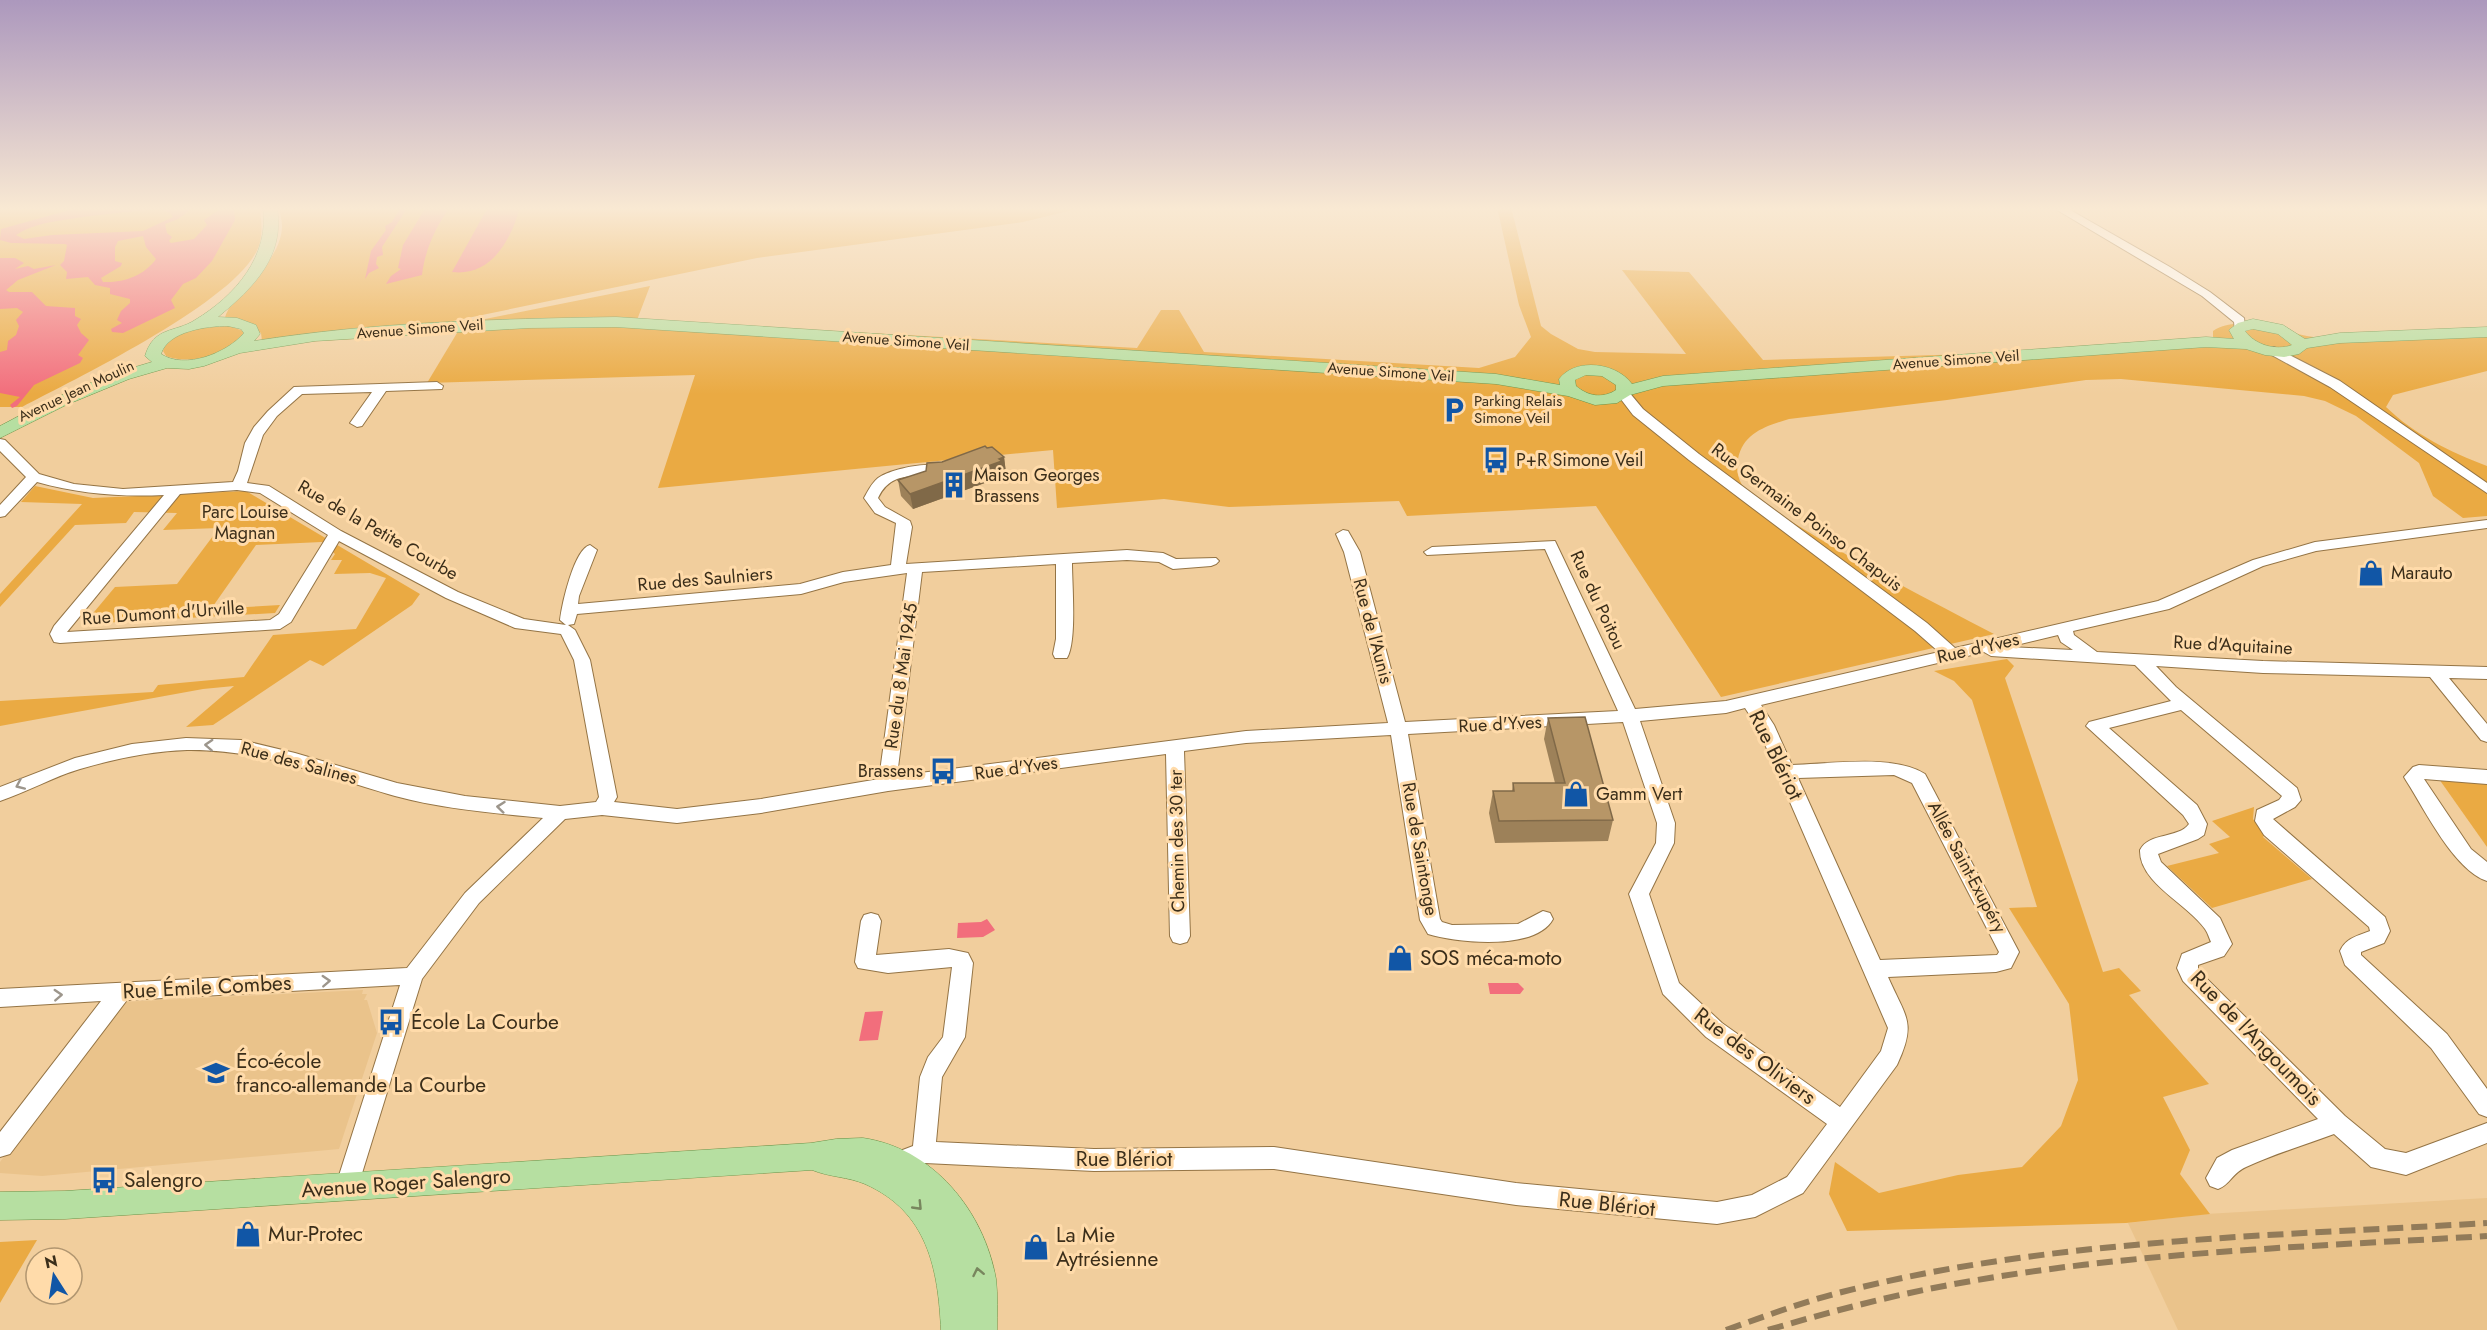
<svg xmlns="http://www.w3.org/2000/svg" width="2487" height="1330" viewBox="0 0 2487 1330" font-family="Jost,sans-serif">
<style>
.built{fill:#eac38b}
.green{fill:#eaaa43}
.water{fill:#f26e7c;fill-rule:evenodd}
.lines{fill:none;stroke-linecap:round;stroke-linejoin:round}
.minor-casing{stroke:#947445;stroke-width:2}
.major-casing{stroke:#6c9349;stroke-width:1}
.minor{fill:#fff;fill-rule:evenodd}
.major{fill:#b6dfa1;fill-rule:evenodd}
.rail{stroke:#927b59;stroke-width:6;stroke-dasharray:16 8;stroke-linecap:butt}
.wall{fill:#9d8159}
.shaded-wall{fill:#806948}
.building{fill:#b79667;stroke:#806948;stroke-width:1.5}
.oneway{stroke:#9d968c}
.oneway2{stroke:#78865e}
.labels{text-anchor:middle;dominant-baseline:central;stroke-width:6;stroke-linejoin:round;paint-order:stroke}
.far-street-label{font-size:15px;fill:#3b2e1a;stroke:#ffdbaa}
.far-poi-label{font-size:15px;fill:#3b2e1a;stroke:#ffdbaa;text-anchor:start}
.poi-label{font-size:18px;fill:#3b2e1a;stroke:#ffdbaa;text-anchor:start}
.park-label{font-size:18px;fill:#3d2f1b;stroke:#ffdbaa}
.street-label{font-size:18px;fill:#3b2e1a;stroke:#ffdbaa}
.near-street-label{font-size:21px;fill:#3b2e1a;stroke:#ffdbaa}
.near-poi-label{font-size:21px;fill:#3b2e1a;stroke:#ffdbaa;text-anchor:start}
</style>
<rect width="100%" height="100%" fill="#f1ce9d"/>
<g class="built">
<polygon points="363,990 362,994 367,994 364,1000 367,1000 377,1033 339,1149 42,1176 0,1173 0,1162 122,1002"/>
<polygon points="2487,1198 2487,1330 2178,1330 2128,1223 2206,1214"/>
</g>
<g class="green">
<path d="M0 207H259C262 219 263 237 258 248 237 301 75 379 22 407H0Z"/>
<path d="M279 207H1085L1023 222 757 258 453 321 470 322 650 286 637 320 1137 348 1161 310H1179L1204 352 1479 368 1515 357 1531 337 1519 305 1497 207H1511L1541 326 1551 334 1578 349 1595 352 1686 354 1622 270 1689 272 1763 360 2216 347 2213 339V331C2238 314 2281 331 2307 336 2364 347 2430 335 2487 331V371L2393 395 2386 407C2415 435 2450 452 2487 466V516L2463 518 2433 496 2419 463 2356 416 2325 401 2304 396 2121 379 2086 380 1947 400 1789 419C1766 426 1743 433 1738 459 1736 468 1737 476 1742 485 1754 503 1779 514 1797 525 1861 565 1927 599 1994 634L1721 697 1596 506 1407 516 1399 501 1229 507 1164 499 1057 508 1053 450 658 488 695 375 427 383 457 333 283 343 262 341 261 333 250 326 224 323C225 310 235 300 244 291 259 275 282 250 282 226 282 220 280 214 279 207Z"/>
<path d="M230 326 243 331 244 336C232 355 187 365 166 356L163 351C171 328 210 327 230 326Z"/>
<polygon points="35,486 93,498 246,491 420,594 412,605 323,666 310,660 213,725 186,727 234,686 203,689 0,726 0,701 153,692 158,685 244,677 273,635 356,629 386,578 370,573 334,574 342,560 331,560 335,554 322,542 256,545 211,609 280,605 275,613 84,624 115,587 177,584 219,528 163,530 177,513 134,512 126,523 75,525 0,607 0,594 82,504 21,502"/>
<polygon points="2007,659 2014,666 2005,678 2103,972 2119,968 2141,991 2129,995 2209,1084 2163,1097 2190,1150 2180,1174 2210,1214 2126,1223 1847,1231 1829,1194 1835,1162 1879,1193 1958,1175 2022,1167 2061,1126 2078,1080 2069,1004 2009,908 2037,907 1972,700 1954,681 1934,671"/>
<polygon points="2439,779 2487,783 2487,847"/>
<polygon points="2254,807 2253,819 2265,834 2263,837 2312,879 2212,908 2167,866 2219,853 2209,844 2230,837 2212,821"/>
<polygon points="37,1240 0,1303 0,1242"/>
</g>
<g class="water">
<path d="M71 207H194L178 219 165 224 167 233 172 237 169 241 171 243 194 239 207 225 204 220 223 207H234L235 220 212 261 196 278 183 284 171 300 175 308 123 333 112 332 111 329 122 323 117 320 121 311 130 303V299L110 294V288L95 285 88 277 66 279 67 272 60 265 64 261 67 245 65 244 11 243 0 240 1 229 66 211ZM159 209 170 213 173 217 143 231 52 235 24 239 16 235C33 224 50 222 70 219 100 214 129 212 159 209ZM143 236 146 247 156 259C144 276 123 283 103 282L101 278 121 266 122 263 115 261V247L118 241Z"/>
<polygon points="401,207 408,207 382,247 383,255 377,257 376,264 379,268 369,273 365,279 371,251 386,230 385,226 392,222"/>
<path d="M426 207H450C435 228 425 250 422 275L386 284 391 276 401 269 398 268 403 245Z"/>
<path d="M488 207H520C511 240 491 277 452 272Z"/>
<polygon points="0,258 15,258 24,263 15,269 28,266 34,269 56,265 18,280 6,290 9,292 32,292 46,306 75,308 75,316 81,319 77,325 81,333 89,340 78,355 83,358 80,363 34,385 17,406 12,408 10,405 20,397 0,393 0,352 7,350 8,341 16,335 19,326 16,320 23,312 17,308 0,309"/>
<polygon points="987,919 995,930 983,937 957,938 958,923 981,922"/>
<polygon points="1488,983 1518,983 1524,989 1520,994 1490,994"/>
<polygon points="883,1011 878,1040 859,1041 865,1012"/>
</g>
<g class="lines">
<g class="minor-casing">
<g id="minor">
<polygon points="2052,207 2065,207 2170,267 2210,292 2244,318 2245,328 2239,332 2235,331 2234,322 2202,296"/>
<polygon points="2274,347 2340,381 2487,483 2487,493 2330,387 2270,354 2268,351 2270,348"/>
<path d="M437 382 443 386 442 389 386 391 362 426 357 427 350 423 372 392 302 394 277 416 263 435 247 483 269 486 341 531 458 592 524 619 566 625 560 620C562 604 574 549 590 545L597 550 579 596 578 604 800 584 843 572 891 565 896 523 875 513 864 498C868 491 871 484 878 478 889 470 932 459 942 469 926 485 895 463 878 498L885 507 910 521 912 527 906 564 1127 550 1163 553 1176 559 1216 558 1219 561 1216 564 1211 566 1173 569 1159 562 1127 560 1072 563C1072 585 1077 641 1067 658H1055L1053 654 1056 639V564L922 572 897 776 1246 731 1388 723 1344 552 1336 534 1343 530 1348 531 1360 552 1405 722 1618 711 1545 549 1427 555 1424 552 1432 547 1555 541 1635 709 1726 701 1939 652 1915 631 1689 460 1633 415 1617 394 1623 390 1628 391 1643 409 1699 454 1927 623 1955 648 2158 601 2253 560 2315 542 2487 520V528L2316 551 2263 566 2169 609 2073 631 2074 635 2097 652 2263 661 2487 667V679L2449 678 2487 724V742L2481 740 2430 677 2263 673 2156 666 2176 687 2297 788 2301 800 2295 807 2273 819 2385 917 2390 931 2384 943 2361 952V955L2447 1034 2487 1089V1117L2479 1114 2431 1048 2345 965 2340 951C2346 938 2357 936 2370 931L2369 927 2264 835 2255 821 2257 810 2279 800 2282 796 2181 710 2109 728 2197 805 2207 824 2204 835 2198 839 2158 854 2161 862 2220 918 2232 944 2224 956 2198 965V970L2345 1116 2385 1149 2406 1153 2487 1123V1143L2406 1175 2371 1167 2334 1134C2305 1145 2274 1154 2246 1167 2231 1174 2231 1184 2218 1189L2210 1186 2206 1178 2217 1158 2232 1150 2318 1119 2183 981 2177 968 2182 954 2211 942C2209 938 2208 933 2205 929 2188 904 2139 883 2140 850 2149 832 2178 839 2189 824L2183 815 2086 726 2089 722 2171 701 2135 665 1991 656 1984 652 1761 705 1774 725 1792 765C1830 764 1894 754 1925 774L2019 952 2011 968 1996 972 1888 977C1906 1018 1917 1022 1897 1065L1803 1193 1755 1217 1717 1224 1516 1205 1274 1169 1094 1171 925 1163 895 1175 887 1172 883 1164 887 1156 913 1146 920 1077 928 1057 943 1037 952 967 888 973 858 968 855 962 861 921 864 915 871 913 878 915 881 921 876 955 949 949 968 953 973 963 965 1037 942 1077 936 1142 1094 1149 1274 1147 1516 1183 1717 1202 1752 1195 1787 1177 1827 1124 1706 1037 1663 994 1629 894 1656 843 1657 823 1623 722 1408 734 1440 919 1442 922 1452 925 1518 924 1543 911 1550 913 1553 919C1536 951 1457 943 1428 934L1420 920 1391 735 1246 743 1184 751 1190 936 1187 942 1180 944 1173 942 1170 936 1166 754 888 791 761 813 677 823 602 815 565 819 479 903 422 979 355 1196 347 1199 339 1196 335 1188 400 985 127 1000 10 1154 0 1157V1132L101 1001 0 1007V989L407 968 465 893 543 818C494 813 443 809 395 796 324 776 263 749 187 750 152 751 114 759 80 769 53 777 27 792 0 801V787L75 758 132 744 186 738 241 740 295 753 397 783 465 796 560 806 596 802 599 797 574 660 561 634 515 628 446 598 339 541 291 622 280 629 60 643 54 642 50 634 54 626 164 495C120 497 80 494 37 482L5 516 0 517V505L26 477 0 451V439L5 440 39 474 74 484 123 489 233 482 238 471 245 443 254 427 268 411 294 387ZM237 490 260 493 328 535 279 614 270 620 67 632 180 494ZM907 573 879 779 761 799 677 809 614 802 617 797 590 660 575 630 568 625 574 624 577 614 801 594 844 582ZM2058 635 2061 642 2073 650 2008 647ZM1745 708 1757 726 1888 1028 1881 1051 1840 1107 1722 1023 1679 983 1649 894 1674 843 1675 823 1640 721 1726 713ZM1894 775 1912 783 1999 952 1997 955 1880 960 1798 778Z"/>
<path d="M2419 765 2487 770V784L2424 779 2471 849 2487 862V881C2454 870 2425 810 2407 782L2404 777 2413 767Z"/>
</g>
</g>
<g class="major-casing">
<g id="major">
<path d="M263 207H277C285 257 254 287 218 317L237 318 256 325 260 334 254 341C373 322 496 319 616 317L1496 374 1560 385 1559 379C1576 357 1617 363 1632 384L1663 376 2206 337 2234 339 2229 330 2238 323 2253 319 2283 325 2305 339 2340 333 2487 327V337L2340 343 2307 348 2299 354 2284 357 2265 355 2246 349 2206 347 1663 386 1630 395 1617 403 1595 405 1568 396 1496 384 616 327 528 328 315 341 240 353 204 366 189 369 167 368 129 379 66 405 0 438V426C48 400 98 377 152 362L145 356C154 326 175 333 195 320 235 296 270 256 263 207ZM228 326 241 329 244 333C227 353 185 370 161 354 168 331 207 326 228 326ZM2253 329 2278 334 2292 345C2276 351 2255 345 2245 331ZM1586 375 1602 376 1616 385V390C1602 399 1588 396 1576 386L1575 380Z"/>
<path d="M863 1138C933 1148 984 1211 996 1279 998 1296 997 1313 997 1330H941C938 1269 928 1212 865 1184 849 1177 829 1177 812 1170L65 1219 0 1220V1192L65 1191 811 1143 836 1139Z"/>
</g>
</g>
<use href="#minor" class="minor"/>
<use href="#major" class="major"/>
<g class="rail">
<path d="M1726 1330C1763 1317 1800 1303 1838 1293 2046 1239 2274 1236 2487 1223"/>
<path d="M1768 1330C1826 1313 1885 1297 1944 1286 2123 1252 2306 1247 2487 1236"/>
</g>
</g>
<g class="wall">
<polygon points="987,448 1004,457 1006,473 1003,474 1004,476 913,509 901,496 898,480 926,471 942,462"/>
<polygon points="1548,718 1613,820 1608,841 1495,843 1489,813 1493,791 1512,791 1513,783 1555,783 1544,739"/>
</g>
<polygon class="shaded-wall" points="1004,457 1006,473 1003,474 1004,476 913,509 910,494"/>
<g class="building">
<polygon points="985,446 987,448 992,447 1004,457 999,459 1002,461 910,494 898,480 926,471 927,463 942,462"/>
<polygon points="1585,717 1613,820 1499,821 1493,791 1514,791 1513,783 1565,783 1548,718"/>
</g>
<defs><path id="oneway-chevron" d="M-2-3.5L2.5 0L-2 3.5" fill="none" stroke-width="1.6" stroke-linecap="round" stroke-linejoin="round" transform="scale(1.5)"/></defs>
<g class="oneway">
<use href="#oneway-chevron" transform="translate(209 745) rotate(-177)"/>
<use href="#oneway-chevron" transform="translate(20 785) rotate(156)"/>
<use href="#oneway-chevron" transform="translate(501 807) rotate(-174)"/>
<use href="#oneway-chevron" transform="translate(326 981) rotate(-3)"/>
<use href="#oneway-chevron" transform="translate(58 995) rotate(-3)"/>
</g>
<g class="oneway2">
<use href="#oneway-chevron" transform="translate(918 1206) rotate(46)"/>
<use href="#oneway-chevron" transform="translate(978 1272) rotate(-102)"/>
</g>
<linearGradient id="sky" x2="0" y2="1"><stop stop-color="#ac98bd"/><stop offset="0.53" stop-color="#f9e9d3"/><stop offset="1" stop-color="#f9e9d3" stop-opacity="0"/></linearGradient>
<rect width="2487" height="394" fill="url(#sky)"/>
<defs>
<g id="parking-bare" transform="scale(2.07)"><path d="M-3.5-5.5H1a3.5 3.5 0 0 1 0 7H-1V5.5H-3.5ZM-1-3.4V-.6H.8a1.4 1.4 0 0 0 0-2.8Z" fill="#1156a6" stroke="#ffdbaa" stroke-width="2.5" paint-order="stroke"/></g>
<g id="bus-bare" transform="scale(2.07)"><path d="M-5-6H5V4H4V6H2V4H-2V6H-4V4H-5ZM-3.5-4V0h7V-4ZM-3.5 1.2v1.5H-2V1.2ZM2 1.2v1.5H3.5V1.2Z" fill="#1156a6" stroke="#ffdbaa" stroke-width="2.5" paint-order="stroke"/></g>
<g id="building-bare" transform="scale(2.07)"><path d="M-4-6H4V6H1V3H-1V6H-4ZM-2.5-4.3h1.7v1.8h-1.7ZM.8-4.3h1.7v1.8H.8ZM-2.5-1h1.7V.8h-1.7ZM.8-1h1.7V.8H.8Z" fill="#1156a6" stroke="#ffdbaa" stroke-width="2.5" paint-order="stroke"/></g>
<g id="shop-bare" transform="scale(2.07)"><path d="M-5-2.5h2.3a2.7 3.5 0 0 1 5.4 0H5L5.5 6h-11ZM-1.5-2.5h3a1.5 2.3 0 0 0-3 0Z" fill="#1156a6" stroke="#ffdbaa" stroke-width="2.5" paint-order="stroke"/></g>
<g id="school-bare" transform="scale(2.07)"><path d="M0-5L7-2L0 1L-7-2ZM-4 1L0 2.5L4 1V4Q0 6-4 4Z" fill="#1156a6" stroke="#ffdbaa" stroke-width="2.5" paint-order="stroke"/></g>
</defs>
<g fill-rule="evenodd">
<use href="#parking-bare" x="1454" y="410"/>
<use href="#bus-bare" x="1496" y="460"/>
<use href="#building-bare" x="954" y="485"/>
<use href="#shop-bare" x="2371" y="573"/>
<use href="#bus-bare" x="943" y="771"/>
<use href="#shop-bare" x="1576" y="794"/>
<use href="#shop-bare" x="1400" y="958"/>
<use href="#bus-bare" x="391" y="1022"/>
<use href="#school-bare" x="216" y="1073"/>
<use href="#bus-bare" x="104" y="1180"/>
<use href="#shop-bare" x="248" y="1234"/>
<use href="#shop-bare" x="1036" y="1247"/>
</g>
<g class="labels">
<g class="far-street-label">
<text transform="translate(420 329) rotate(-4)">Avenue Simone Veil</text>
<text transform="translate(906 341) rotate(4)">Avenue Simone Veil</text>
<text transform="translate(1956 360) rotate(-4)">Avenue Simone Veil</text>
<text transform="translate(1391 372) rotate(4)">Avenue Simone Veil</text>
<text transform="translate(76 391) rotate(-25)">Avenue Jean Moulin</text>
</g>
<g class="far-poi-label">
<text x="1474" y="401">Parking Relais<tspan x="1474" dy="17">Simone Veil</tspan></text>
</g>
<g class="poi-label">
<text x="1516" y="460">P+R Simone Veil</text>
<text x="974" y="475">Maison Georges<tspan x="974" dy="21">Brassens</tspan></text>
<text x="2391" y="573">Marauto</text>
<text x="923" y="771" text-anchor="end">Brassens</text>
<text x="1596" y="794">Gamm Vert</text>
</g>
<g class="park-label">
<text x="245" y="512">Parc Louise<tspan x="245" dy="21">Magnan</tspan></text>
</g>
<g class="street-label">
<text transform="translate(1807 517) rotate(37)">Rue Germaine Poinso Chapuis</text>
<text transform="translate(378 530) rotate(30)">Rue de la Petite Courbe</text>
<text transform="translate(705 579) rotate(-5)">Rue des Saulniers</text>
<text transform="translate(1598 600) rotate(65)">Rue du Poitou</text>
<text transform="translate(163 613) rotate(-4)">Rue Dumont d'Urville</text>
<text transform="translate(1373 631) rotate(75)">Rue de l'Aunis</text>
<text transform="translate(2233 645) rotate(3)">Rue d'Aquitaine</text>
<text transform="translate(1978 648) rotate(-13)">Rue d'Yves</text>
<text transform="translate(901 676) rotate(-82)">Rue du 8 Mai 1945</text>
<text transform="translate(1500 724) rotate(-3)">Rue d'Yves</text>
<text transform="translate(299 763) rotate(15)">Rue des Salines</text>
<text transform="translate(1016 768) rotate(-8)">Rue d'Yves</text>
<text transform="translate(1177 841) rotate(-91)">Chemin des 30 ter</text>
<text transform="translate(1420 849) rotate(80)">Rue de Saintonge</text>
<text transform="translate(1967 867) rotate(62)">Allée Saint-Exupéry</text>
</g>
<g class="near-street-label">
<text transform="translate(1776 755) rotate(64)">Rue Blériot</text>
<text transform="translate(207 987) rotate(-3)">Rue Émile Combes</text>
<text transform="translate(2256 1038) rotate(46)">Rue de l'Angoumois</text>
<text transform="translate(1755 1056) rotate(37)">Rue des Oliviers</text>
<text x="1124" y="1159">Rue Blériot</text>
<text transform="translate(406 1183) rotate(-4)">Avenue Roger Salengro</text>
<text transform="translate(1607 1204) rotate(6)">Rue Blériot</text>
</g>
<g class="near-poi-label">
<text x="1420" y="958">SOS méca-moto</text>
<text x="411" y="1022">École La Courbe</text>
<text x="236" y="1061">Éco-école<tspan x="236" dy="24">franco-allemande La Courbe</tspan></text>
<text x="124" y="1180">Salengro</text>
<text x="268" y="1234">Mur-Protec</text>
<text x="1056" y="1235">La Mie<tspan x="1056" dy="24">Aytrésienne</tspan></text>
</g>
</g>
<g transform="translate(54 1276) rotate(348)"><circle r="28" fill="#ffdbaa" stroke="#b19670" stroke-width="1.5"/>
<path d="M0-4.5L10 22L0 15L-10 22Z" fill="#1156a6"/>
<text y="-9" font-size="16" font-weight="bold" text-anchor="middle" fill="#3b2e1a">N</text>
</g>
</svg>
